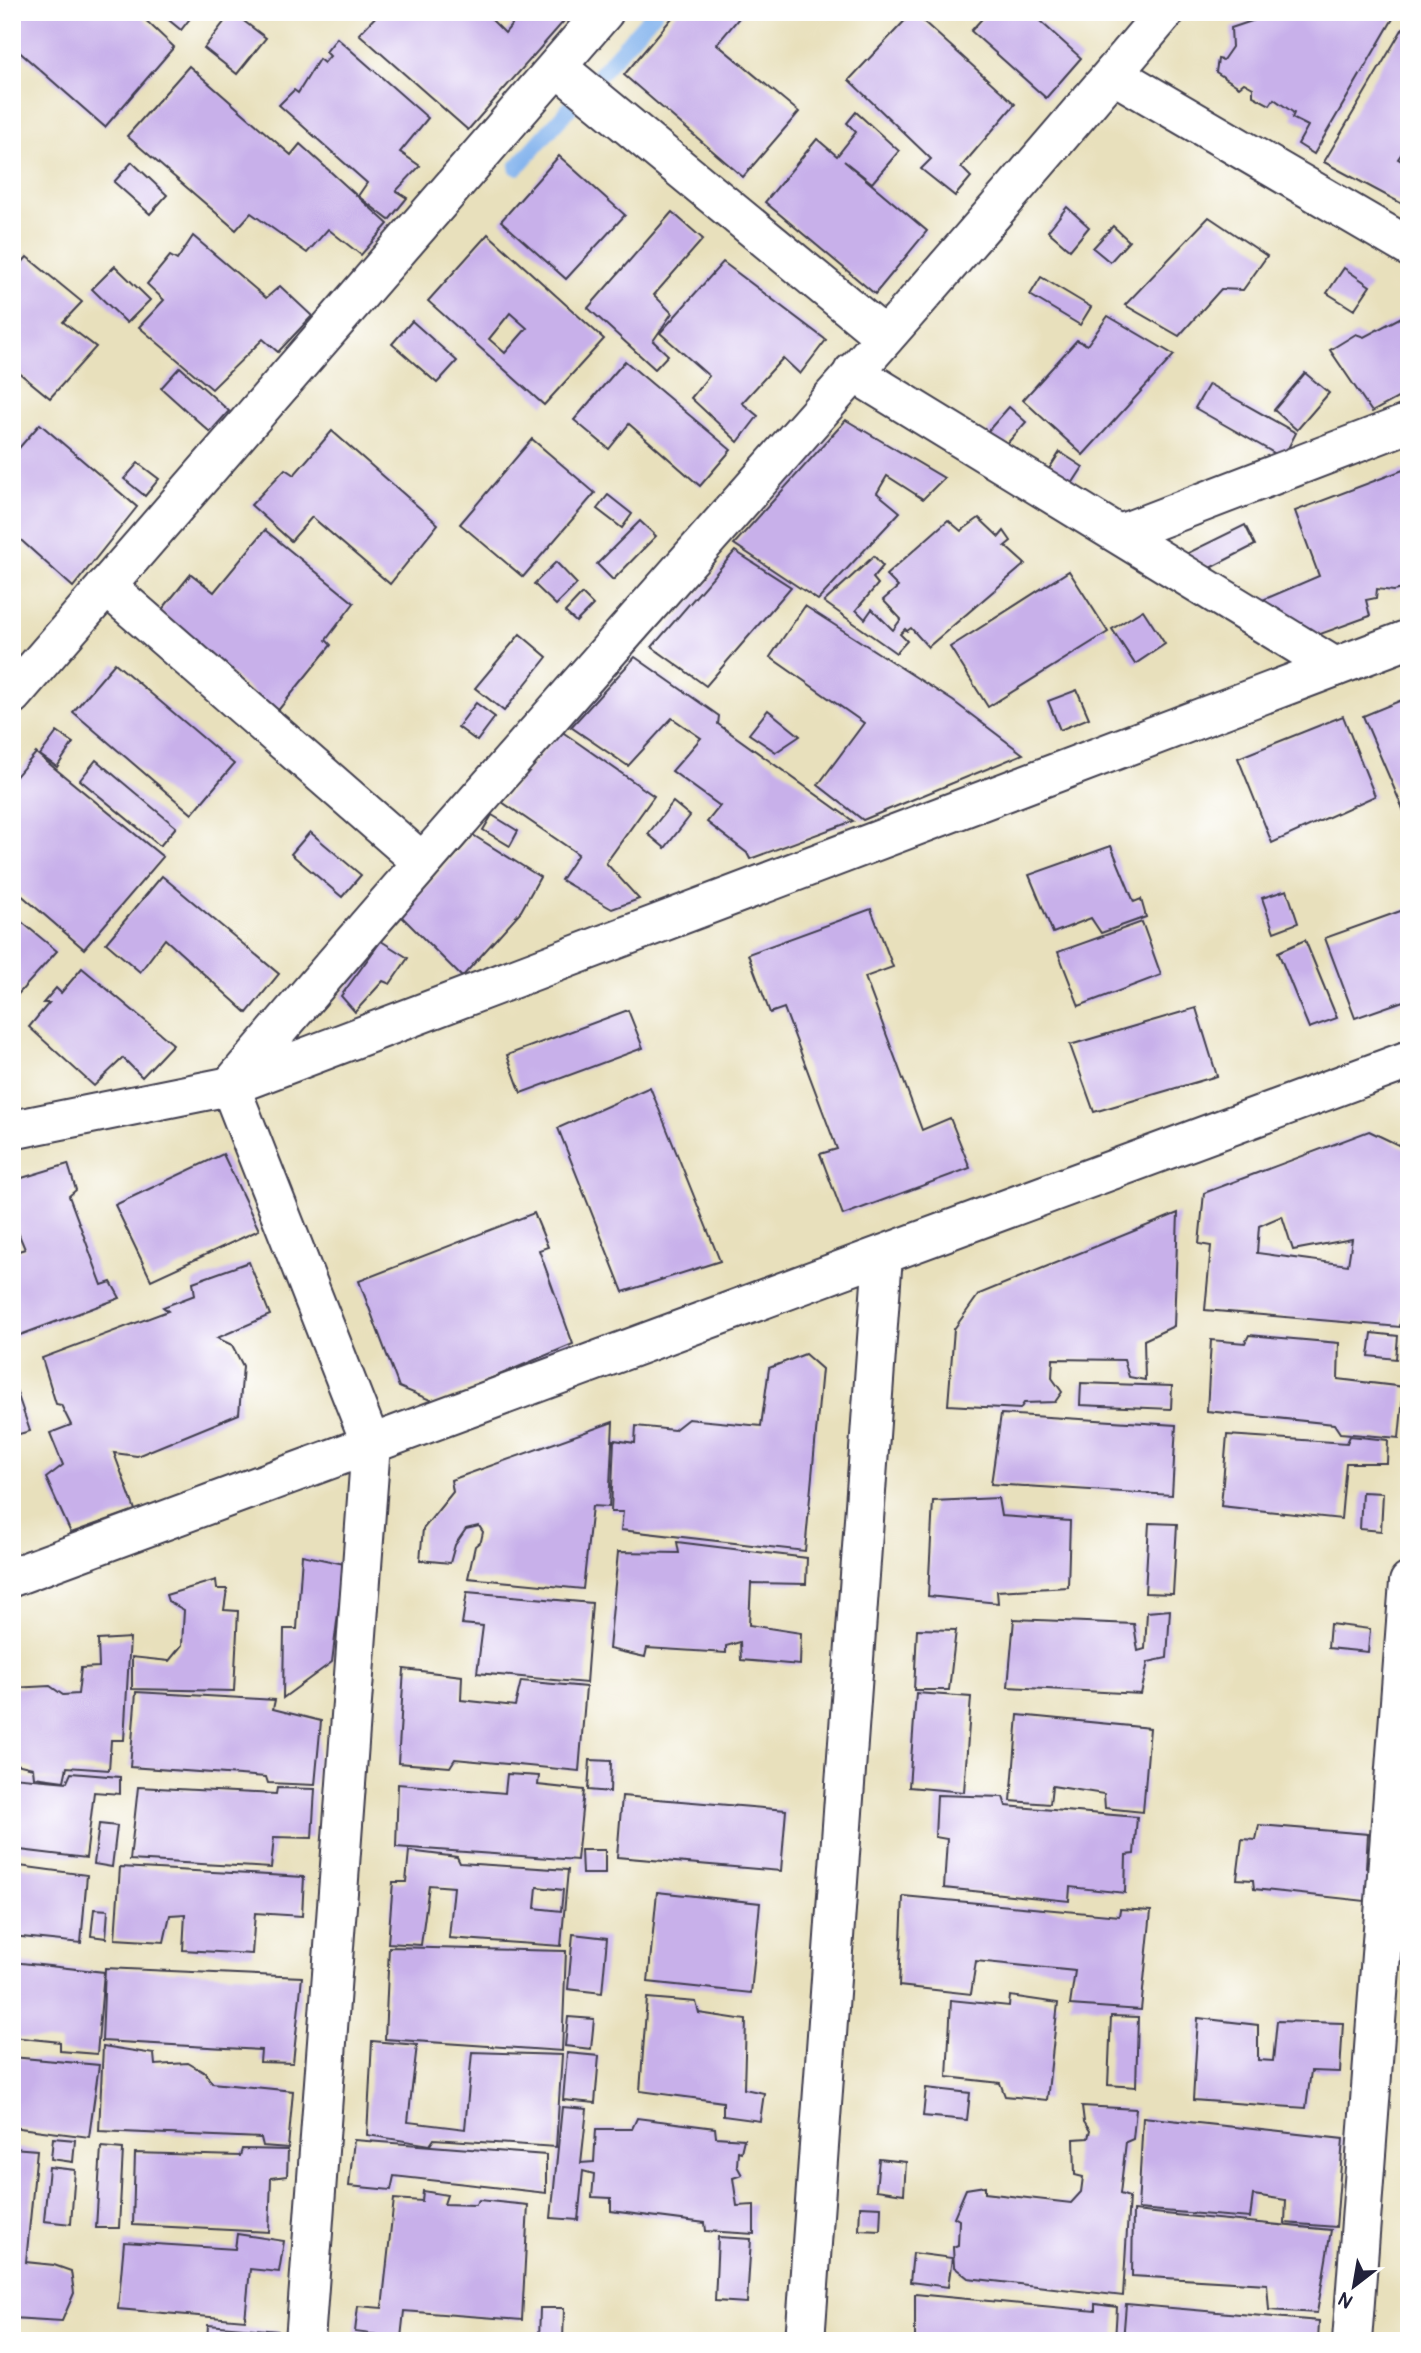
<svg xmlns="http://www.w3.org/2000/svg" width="1421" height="2353" viewBox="0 0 1421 2353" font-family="Pangolin,sans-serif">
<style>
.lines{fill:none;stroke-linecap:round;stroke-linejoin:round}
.stream{stroke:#82b2ed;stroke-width:16}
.building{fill:#c8b0ea;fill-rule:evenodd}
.street-casing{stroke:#403e4e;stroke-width:42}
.street{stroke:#fff;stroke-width:38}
</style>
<rect width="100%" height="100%" fill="#fff"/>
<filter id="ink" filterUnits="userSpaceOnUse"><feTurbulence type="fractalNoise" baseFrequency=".0143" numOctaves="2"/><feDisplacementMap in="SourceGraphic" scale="14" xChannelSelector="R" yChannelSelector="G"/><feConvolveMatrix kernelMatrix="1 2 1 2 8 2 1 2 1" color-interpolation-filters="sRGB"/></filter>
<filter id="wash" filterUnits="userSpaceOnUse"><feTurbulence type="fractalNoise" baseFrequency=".00686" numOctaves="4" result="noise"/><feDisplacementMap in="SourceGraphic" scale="28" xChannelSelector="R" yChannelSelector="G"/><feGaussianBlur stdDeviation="1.57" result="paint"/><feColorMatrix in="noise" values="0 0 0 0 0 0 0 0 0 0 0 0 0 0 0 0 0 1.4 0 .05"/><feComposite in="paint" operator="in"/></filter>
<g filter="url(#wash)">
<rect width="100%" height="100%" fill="#e8e0bc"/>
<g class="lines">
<polyline class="stream" points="517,167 655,12"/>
</g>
<g id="blocks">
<g class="building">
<polygon points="12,12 137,12 174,47 105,127 16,49 12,51"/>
<polygon points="159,12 195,12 181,30"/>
<polygon points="232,12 266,38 237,74 204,48"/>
<polygon points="380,12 484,12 505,33 522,12 572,12 468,130 359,34"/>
<polygon points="677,12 744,12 717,44 799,112 743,177 624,75"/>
<polygon points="913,12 1015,104 961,167 971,177 955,196 921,169 931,159 849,80"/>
<polygon points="988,12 1030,12 1081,58 1046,98 971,31"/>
<polygon points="1256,12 1386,12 1394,17 1314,154 1298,144 1308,126 1292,118 1294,113 1274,99 1270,105 1253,96 1253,88 1244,83 1239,87 1216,72 1218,59 1223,60 1232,47 1231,28 1255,20"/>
<polygon points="1403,28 1409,31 1409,143 1398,159 1409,165 1409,202 1406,206 1324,162"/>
<polygon points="337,38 428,118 400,152 420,166 396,191 407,198 389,220 358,196 367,183 279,105 294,90 298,93 319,59 324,63 330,56 326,52"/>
<polygon points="189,66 291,155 300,144 388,224 361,255 328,229 307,253 251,213 236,230 127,136"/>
<polygon points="856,112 899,151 872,183 844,161 927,231 875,294 765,202 817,139 837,156 856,132 847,123"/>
<polygon points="559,156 625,215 566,279 501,221"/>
<polygon points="132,162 167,195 150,214 114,182"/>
<polygon points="1067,207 1089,227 1070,250 1048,231"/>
<polygon points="672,212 703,239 654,295 672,313 653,341 668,355 655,369 588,308"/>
<polygon points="1209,217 1267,256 1243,290 1221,289 1179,336 1125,305"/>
<polygon points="1113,226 1129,241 1110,262 1093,248"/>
<path d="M488 234 604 339 544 405 428 301ZM510 313 527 328 505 353 489 339Z"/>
<polygon points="193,236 266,298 280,286 312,316 278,352 263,339 212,389 139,327 164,300 147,284 170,256 177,260"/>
<polygon points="27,257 82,302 63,322 96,347 50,398 12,367 12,274"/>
<polygon points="723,262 826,340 800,374 783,358 742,403 758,416 738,442 691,398 709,376 660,333"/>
<polygon points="115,266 150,300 127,323 92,289"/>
<polygon points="1344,268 1370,286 1354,310 1327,293"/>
<polygon points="1041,277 1091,307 1080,325 1030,295"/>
<polygon points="1409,313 1409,392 1372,412 1330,350 1356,334 1364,337"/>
<polygon points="1108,316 1174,355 1083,455 1023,400 1077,340 1087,345"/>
<polygon points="412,321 457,361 437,383 392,344"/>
<polygon points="625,361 731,450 700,486 629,424 609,449 574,420"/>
<polygon points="180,367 229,411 210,432 161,388"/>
<polygon points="1305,373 1329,393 1297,430 1274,410"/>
<polygon points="1209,384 1296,433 1283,458 1195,408"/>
<polygon points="1009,407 1026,422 1004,447 987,432"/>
<polygon points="846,420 944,478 923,499 887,476 877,493 900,512 818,600 734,544"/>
<polygon points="40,424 137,507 73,587 12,532 12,456"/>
<polygon points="332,431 438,524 390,584 312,517 291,541 251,505 285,469 294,475"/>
<polygon points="532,439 595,493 523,577 460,524"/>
<polygon points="1060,452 1083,467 1068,490 1045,475"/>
<polygon points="138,463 159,479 145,496 124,479"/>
<polygon points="1403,470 1409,481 1409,587 1394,591 1377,589 1376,598 1366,600 1370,616 1315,636 1258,602 1319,576 1295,511"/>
<polygon points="608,495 632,514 622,528 597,509"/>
<polygon points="979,518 999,537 1004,531 1011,541 1005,546 1025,564 928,647 911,628 907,631 905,629 900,634 907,641 896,653 824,602 874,556 883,566 873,578 878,584 856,610 865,619 872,609 893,630 901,619 883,600 898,587 886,575 948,520 961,531"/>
<polygon points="640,521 656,536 613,580 597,564"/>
<polygon points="1245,525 1255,545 1210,568 1186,554"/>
<polygon points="265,530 354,603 326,640 331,645 276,713 160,612 191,574 214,592"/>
<polygon points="735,551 791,587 706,686 652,647"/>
<polygon points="556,562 577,584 556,605 534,584"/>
<polygon points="1069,571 1108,632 988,707 950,647"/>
<polygon points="582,594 593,605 576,622 565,612"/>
<polygon points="805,606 953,701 1023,754 863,820 818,785 864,723 770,657"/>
<polygon points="1143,610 1165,644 1135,664 1112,629"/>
<polygon points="520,634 547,657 504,711 475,688"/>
<polygon points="635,657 719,716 718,724 853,821 750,859 747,853 707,822 720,806 672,771 701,738 672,718 628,766 571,727"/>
<polygon points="115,663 234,764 192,814 73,712"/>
<polygon points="1077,690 1089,718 1060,730 1048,701"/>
<polygon points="1409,697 1409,823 1363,716"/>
<polygon points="476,703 495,717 477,741 458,727"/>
<polygon points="768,710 800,736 776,752 749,734"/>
<polygon points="1343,716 1375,796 1272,843 1238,758"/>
<polygon points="561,731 654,796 606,863 639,899 612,909 561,880 578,854 502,802"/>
<polygon points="57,732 73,743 57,767 40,755"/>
<polygon points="36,753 163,857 84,949 12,887 12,781"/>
<polygon points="96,760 176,827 160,846 80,780"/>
<polygon points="673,802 690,816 665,848 648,834"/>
<polygon points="492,815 518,831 510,846 483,830"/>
<polygon points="310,832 361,875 342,897 291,854"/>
<polygon points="473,835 540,877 521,911 462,977 401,916"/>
<polygon points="1111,846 1134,902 1141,899 1146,917 1101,933 1091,918 1053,933 1029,875"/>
<polygon points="162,876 279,974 247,1013 165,939 140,972 106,943"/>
<polygon points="1287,890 1298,923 1274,932 1262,898"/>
<polygon points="1409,908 1409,999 1355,1018 1325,938"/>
<polygon points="871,909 893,967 865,977 922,1130 950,1118 970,1168 843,1215 820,1154 837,1149 784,1008 770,1013 748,954"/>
<polygon points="12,914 57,951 12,1001"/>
<polygon points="1142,922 1161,975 1079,1006 1058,952"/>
<polygon points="1305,940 1337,1018 1309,1028 1278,952"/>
<polygon points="381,941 408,958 390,984 383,981 355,1012 341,996"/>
<polygon points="82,968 173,1044 142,1077 123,1058 94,1086 29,1027 49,1003 43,1003 56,988 61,993"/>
<polygon points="1196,1008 1217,1076 1094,1112 1070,1045"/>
<polygon points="628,1010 643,1048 521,1093 507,1055"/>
<polygon points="650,1087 720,1261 623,1292 558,1128"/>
<path d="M1369 1131 1409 1150V1233L1400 1327 1205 1310 1211 1246 1199 1244 1204 1193ZM1282 1216 1293 1250 1352 1239 1348 1265 1257 1253 1259 1226Z"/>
<polygon points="223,1154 259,1230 151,1280 115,1205"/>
<polygon points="68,1164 76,1190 69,1196 102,1285 111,1282 120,1298 12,1338 12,1253 25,1249 12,1218 12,1181"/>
<polygon points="534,1213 548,1247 539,1250 573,1344 435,1402 399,1387 359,1281"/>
<polygon points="1178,1213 1174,1326 1144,1340 1145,1380 1129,1377 1124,1360 1053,1359 1052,1378 1062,1392 1055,1402 1024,1403 1020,1409 948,1405 954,1329 979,1294"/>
<polygon points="249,1262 270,1315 217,1338 232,1345 243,1366 239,1414 137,1456 114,1453 135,1510 71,1533 46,1478 63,1465 50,1433 71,1425 61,1405 56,1404 42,1358 168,1311 163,1307 195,1295 193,1282"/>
<polygon points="1372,1333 1398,1336 1396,1359 1369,1356"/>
<polygon points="1249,1335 1339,1343 1338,1379 1404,1387 1399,1438 1340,1433 1334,1424 1207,1411 1211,1340 1245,1343"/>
<polygon points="805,1354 822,1369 805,1551 621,1530 623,1512 611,1512 614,1440 635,1443 636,1426 674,1430 688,1419 761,1426 769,1368"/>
<polygon points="12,1378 30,1431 12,1436"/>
<polygon points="1081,1383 1172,1386 1171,1409 1080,1405"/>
<polygon points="1001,1414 1176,1425 1172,1495 991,1484"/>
<polygon points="613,1422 609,1507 592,1506 583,1589 468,1578 475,1546 481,1541 483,1532 479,1526 466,1529 455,1545 450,1563 420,1560 423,1529 453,1492 451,1480"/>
<polygon points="1227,1435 1347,1443 1350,1436 1388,1440 1387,1463 1346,1463 1341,1519 1221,1506"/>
<polygon points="1362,1492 1383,1493 1381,1531 1360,1529"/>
<polygon points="998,1498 1001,1516 1070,1521 1068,1587 997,1591 998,1603 928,1596 933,1501"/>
<polygon points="1149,1523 1177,1524 1173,1594 1145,1593"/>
<polygon points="677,1542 807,1558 806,1584 751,1583 749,1625 801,1633 800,1665 741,1660 740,1642 726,1646 726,1653 647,1648 645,1657 609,1649 618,1552 679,1553"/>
<polygon points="302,1555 344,1564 332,1662 283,1698 284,1629 297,1629"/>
<polygon points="216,1580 217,1589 227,1589 224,1610 238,1611 234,1691 132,1689 132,1657 169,1661 182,1645 184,1610 168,1601 166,1595"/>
<polygon points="467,1592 592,1603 586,1683 477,1673 483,1626 462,1624"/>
<polygon points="1170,1610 1167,1658 1148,1662 1141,1694 1008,1687 1014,1619 1134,1624 1138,1651 1145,1649 1147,1612"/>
<polygon points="1330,1624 1370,1629 1368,1652 1328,1648"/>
<polygon points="917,1629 956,1630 949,1690 914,1690"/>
<polygon points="130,1638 124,1740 111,1740 109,1770 67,1767 64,1781 34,1777 33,1768 12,1763 12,1688 50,1686 63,1695 78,1694 81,1668 99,1667 98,1640"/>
<polygon points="404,1669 462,1676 461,1700 515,1706 521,1681 586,1687 579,1771 455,1759 450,1767 398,1763"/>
<polygon points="136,1692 275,1700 273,1709 321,1721 315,1785 268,1783 266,1777 130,1767"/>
<polygon points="916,1693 971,1697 964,1792 909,1787"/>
<polygon points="1018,1715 1150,1728 1143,1812 1105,1808 1104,1794 1052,1786 1050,1804 1011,1801"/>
<polygon points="590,1760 611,1761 610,1792 588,1790"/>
<polygon points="71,1773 120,1777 120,1794 94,1792 86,1858 12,1849 12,1777 67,1782"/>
<polygon points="507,1774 539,1776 538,1785 584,1790 577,1860 396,1847 398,1784 505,1793"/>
<polygon points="138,1787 276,1794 277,1788 315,1789 312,1838 274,1837 271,1868 130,1860"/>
<polygon points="937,1795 1003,1797 1006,1806 1137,1817 1134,1854 1126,1855 1125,1893 1070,1887 1069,1901 944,1888 947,1839 935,1837"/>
<polygon points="622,1796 786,1810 781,1871 617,1857"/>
<polygon points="99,1824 117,1826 112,1867 94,1864"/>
<polygon points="1259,1825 1368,1834 1366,1868 1371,1871 1365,1901 1254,1889 1253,1880 1237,1879 1242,1839 1256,1840"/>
<polygon points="581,1850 605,1850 605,1874 582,1874"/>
<path d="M409 1851 457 1857 460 1863 568 1870 561 1946 449 1938 454 1887 429 1885 421 1945 388 1943 393 1882H406ZM537 1887 563 1890 561 1911 535 1908Z"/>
<polygon points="12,1865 87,1875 81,1943 12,1936"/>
<polygon points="120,1867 304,1877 302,1916 255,1913 252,1954 183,1950 185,1914 170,1915 164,1942 115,1939"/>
<polygon points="657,1892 760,1903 751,1993 648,1982"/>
<polygon points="903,1896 1119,1916 1120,1909 1151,1911 1141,2010 1070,2005 1075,1971 976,1961 971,1994 899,1986"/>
<polygon points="94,1909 108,1910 106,1938 91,1936"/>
<polygon points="573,1934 607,1938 602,1993 568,1989"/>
<polygon points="389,1947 566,1951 562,2051 385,2039"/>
<polygon points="12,1962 104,1972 97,2054 60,2051 60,2042 12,2037"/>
<polygon points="105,1968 302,1977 293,2063 260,2062 261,2050 102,2041"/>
<polygon points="1010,1996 1058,2003 1047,2100 1005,2096 1000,2083 947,2077 951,2000 1009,2006"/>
<polygon points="647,1998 696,2002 699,2013 746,2020 744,2089 764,2093 760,2121 723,2116 723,2102 640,2091"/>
<polygon points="1111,2016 1138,2017 1136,2087 1108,2085"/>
<polygon points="568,2017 594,2019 591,2049 565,2046"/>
<polygon points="1198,2018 1258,2025 1258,2060 1273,2061 1277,2021 1343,2023 1340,2072 1311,2071 1306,2108 1193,2100"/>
<polygon points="372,2041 417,2045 408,2122 465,2129 472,2052 562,2055 556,2147 434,2139 430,2145 367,2135"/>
<polygon points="103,2046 154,2054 155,2065 188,2063 205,2073 212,2083 293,2091 288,2148 263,2146 261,2138 99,2131"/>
<polygon points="567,2053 599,2056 595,2103 563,2100"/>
<polygon points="12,2057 99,2065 89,2137 12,2127"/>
<polygon points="926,2088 970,2093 967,2120 923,2116"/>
<polygon points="1082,2106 1136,2109 1133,2139 1126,2142 1120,2194 1129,2197 1123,2296 968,2278 954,2267 953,2247 958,2245 959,2220 954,2217 966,2189 985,2186 985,2193 1071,2203 1081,2192 1083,2177 1075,2175 1074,2139 1088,2138 1090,2131 1084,2122"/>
<polygon points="562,2107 587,2109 581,2163 594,2162 596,2129 632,2129 637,2118 715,2128 716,2137 744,2139 741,2152 738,2151 737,2166 742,2175 733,2178 737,2206 754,2205 754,2234 706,2231 705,2223 611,2211 611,2198 592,2197 594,2174 583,2171 578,2220 551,2218"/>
<polygon points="1143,2117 1343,2139 1336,2227 1285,2223 1286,2200 1253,2195 1250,2218 1138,2209"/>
<polygon points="53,2138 75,2140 73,2162 51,2159"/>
<polygon points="354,2140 546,2155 546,2193 394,2176 391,2190 349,2186"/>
<polygon points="101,2147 123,2149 119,2228 96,2228"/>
<polygon points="12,2148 37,2150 26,2262 54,2265 71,2271 74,2293 62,2321 12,2318"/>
<polygon points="242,2149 288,2150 287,2176 271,2178 269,2232 133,2225 135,2153 240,2156"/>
<polygon points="879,2159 906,2162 904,2194 876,2190"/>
<polygon points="49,2167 75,2170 71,2224 44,2221"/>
<polygon points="423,2191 447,2195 444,2204 475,2205 479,2200 528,2205 522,2320 404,2311 401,2338 355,2332 358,2306 382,2308 394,2199 422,2201"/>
<polygon points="860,2206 881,2207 880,2231 859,2230"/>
<polygon points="1133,2211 1331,2230 1317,2313 1269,2310 1267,2284 1132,2276"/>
<polygon points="237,2234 284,2241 279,2272 250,2269 245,2320 118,2309 124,2242 235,2249"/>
<polygon points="718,2237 751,2239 747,2303 715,2301"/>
<polygon points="913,2253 952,2258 948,2287 910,2282"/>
<polygon points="915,2294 1095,2311 1095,2304 1117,2307 1115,2341 915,2341"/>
<polygon points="1126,2304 1319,2321 1318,2341 1123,2341"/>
<polygon points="540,2308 564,2308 563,2341 539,2341"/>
<polygon points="208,2325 278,2331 278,2341 207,2341"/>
</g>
</g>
</g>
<g filter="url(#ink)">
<use href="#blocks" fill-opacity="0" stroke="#403e4e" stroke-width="2"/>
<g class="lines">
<g class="street-casing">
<g id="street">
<polyline points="557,67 884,336"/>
<polyline points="1113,74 1409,247"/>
<polyline points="853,372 1335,667"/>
<polyline points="1120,534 1409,423"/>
<polyline points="106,586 421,861"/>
<polyline points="12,695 604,12"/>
<path d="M231 1085C538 723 860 375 1165 12"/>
<polyline points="230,1086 371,1444 305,2341"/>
<polyline points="12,1130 230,1086 1409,639"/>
<polyline points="12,1577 1409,1060"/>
<polyline points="805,2341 883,1255"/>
<polyline points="1352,2341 1409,1582"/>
</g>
</g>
<use href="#street" class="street"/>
</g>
</g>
<rect width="1421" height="2353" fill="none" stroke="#fff" stroke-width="42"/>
<g transform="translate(1354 2286) rotate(211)" stroke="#ffffff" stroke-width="5" paint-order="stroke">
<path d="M0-5L12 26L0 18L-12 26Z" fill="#22223b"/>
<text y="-10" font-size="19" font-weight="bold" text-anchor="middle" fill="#22223b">N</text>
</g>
</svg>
